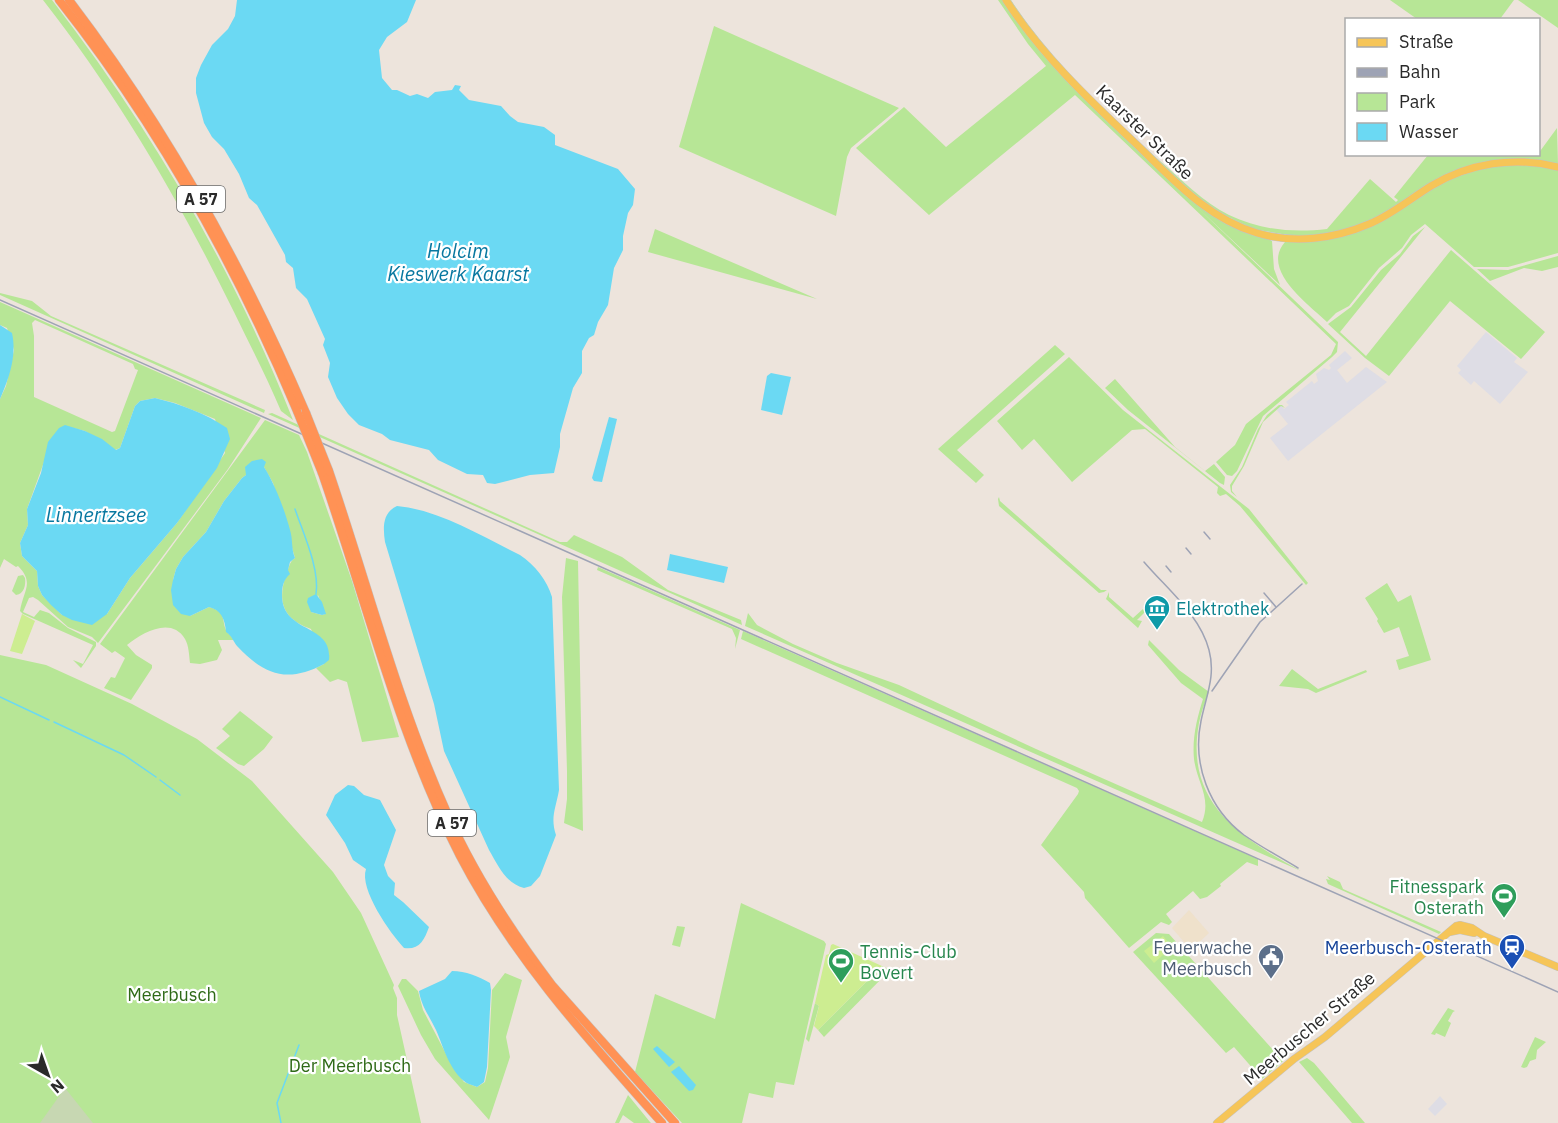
<svg xmlns="http://www.w3.org/2000/svg" width="1558" height="1123" viewBox="0 0 1558 1123" font-family="'IBM Plex Sans',sans-serif">
<style>
.industrial{fill:#dedde5}
.education{fill:#efe1cb}
.green{fill:#b7e696;fill-rule:evenodd}
.cemetery{fill:#c7d7b2}
.pitch{fill:#cded91}
.water{fill:#6bd9f3}
.lines{fill:none;stroke-linecap:round;stroke-linejoin:round}
.stream{stroke:#6bd9f3;stroke-width:1.5}
.major-casing{stroke:#c3c3c3;stroke-width:8}
.highway-casing{stroke:#c3c3c3;stroke-width:9}
.major{stroke:#f6c558;stroke-width:7}
.highway{stroke:#ff9255;stroke-width:8}
.rail{stroke:#9ea3b5;stroke-width:1.5}
.highway-bridge-casing{stroke:#c3c3c3;stroke-width:9;stroke-linecap:butt}
.highway-bridge{stroke:#ff9255;stroke-width:8}
.labels{text-anchor:middle;dominant-baseline:central;stroke-width:4.5;stroke-linejoin:round;paint-order:stroke}
.shield{fill:#fff;stroke:#6a6a6a;stroke-width:1.5}
.shield-label{font-size:16px;font-weight:bold;fill:#2a2a2a}
.street-label{font-size:18px;fill:#2a2a2a;stroke:#fff}
.culture-label{font-size:18px;fill:#0d838f;stroke:#fff;text-anchor:start}
.leisure-label{font-size:18px;fill:#27864d;stroke:#fff;text-anchor:end}
.service-label{font-size:18px;fill:#4e5e75;stroke:#fff;text-anchor:end}
.transit-label{font-size:18px;fill:#164399;stroke:#fff;text-anchor:end}
.park-label{font-size:18px;fill:#2f6a17;stroke:#fff}
.water-label{font-size:20px;font-style:italic;fill:#0878a0;stroke:#fff}
</style>
<rect width="100%" height="100%" fill="#ede4dc"/>
<g class="industrial">
<polygon points="1486,332 1517,358 1514,362 1528,372 1500,404 1474,381 1471,385 1458,373 1461,370 1457,366"/>
<polygon points="1345,351 1352,358 1337,370 1347,383 1366,367 1387,382 1288,461 1270,438 1288,424 1276,409 1281,405 1284,409 1289,405 1286,402 1312,381 1314,384 1318,381 1316,374 1324,368 1329,370 1331,368 1329,365"/>
<polygon points="1440,1096 1447,1104 1435,1116 1428,1109"/>
</g>
<polygon class="education" points="1189,910 1209,933 1191,950 1172,928"/>
<g class="green">
<path d="M43 0H52C151 128 233 269 293 420L281 411C267 378 250 345 234 312 180 202 119 97 43 0Z"/>
<polygon points="998,0 1004,0 1028,35 1193,200 1272,241 1274,269 1280,285 1198,208 1338,342 1337,352 1332,357 1263,416 1237,471 1232,476 1227,475 1216,462 1235,445 1246,424 1331,355 1336,344 1075,95 929,215 856,148 904,107 946,147 1046,66 1028,44"/>
<path d="M1008 0H1011C1051 61 1106 112 1160 161 1182 180 1203 202 1229 215 1260 230 1293 233 1327 229L1370 179 1396 202 1398 200 1394 197 1428 155 1538 154 1557 128 1558 165 1544 162 1466 168 1364 224 1325 235 1294 236 1253 229 1212 209 1186 188 1057 63Z"/>
<polygon points="1390,0 1514,0 1500,19 1417,19"/>
<polygon points="1518,0 1558,0 1558,28"/>
<polygon points="714,26 899,108 851,148 847,157 836,216 679,147"/>
<path d="M1516 164 1558 169V253L1508 267H1474L1425 224 1411 235 1402 248 1379 268 1349 306 1336 313 1327 322C1309 305 1260 270 1285 242L1351 233 1450 179 1490 166Z"/>
<polygon points="1425,227 1340,332 1366,356 1451,250 1545,332 1521,359 1450,301 1389,376 1365,358 1328,324 1351,307 1381,270 1400,254 1413,236"/>
<polygon points="655,229 817,299 648,252"/>
<polygon points="1558,256 1558,267 1542,271 1524,268 1490,281 1477,269 1508,270"/>
<polygon points="0,293 32,301 51,316 265,410 264,413 0,295"/>
<path d="M0 302 261 418 228 469 98 643 92 637 68 627 38 600 33 597 29 598 23 612 34 617 40 610 49 613 68 628 96 642V646L81 668 73 660 83 664 93 645 23 614 20 611C23 591 35 583 18 566L16 567 4 559 0 568V399L6 386 14 350 7 328 0 325ZM35 320 133 364 135 369 138 370 115 431 112 432 34 397V336L32 323ZM155 398 175 403 215 419 225 453 177 523 130 578 107 614 62 615 42 595 38 586 37 571 22 556 20 543 28 525 27 509 44 462 65 426 85 431 115 450 120 448 135 406 140 401Z"/>
<polygon points="1055,345 1065,354 957,450 984,475 976,483 938,449"/>
<polygon points="1069,357 1123,410 1249,509 1308,583 1306,585 1240,506 1226,494 1220,496 1217,493 1218,487 1145,429 1132,430 1072,482 1034,439 1022,450 997,421"/>
<polygon points="1115,379 1175,447 1205,471 1214,464 1225,477 1224,485 1220,483 1128,410 1105,388"/>
<polygon points="1279,405 1282,405 1285,408 1281,406 1263,422 1244,466 1232,486 1232,491 1237,497 1231,492 1230,485 1242,467 1258,429 1267,415"/>
<polygon points="272,413 560,542 567,542 574,535 622,557 668,590 741,620 742,625 268,414"/>
<path d="M265 420 299 435 307 452 352 581 399 737 362 742 347 682 338 679 330 682 316 668 324 664 311 629C283 619 277 602 286 575 289 568 289 562 295 558L273 483 264 467 246 472V475L242 478 224 501 206 532 183 557 176 569 173 580 190 616 209 607C229 612 220 623 228 633 230 635 232 637 234 640H218L222 650 217 660 200 664 190 663C189 655 189 646 185 639 171 616 142 633 127 645L136 655 152 665V668L131 700 104 688 111 677 115 678 125 658 115 651 112 653 100 644ZM318 595 325 614 322 615 311 612Z"/>
<polygon points="999,497 1000,501 1101,590 1107,590 1104,592 1099,593 999,506 998,499"/>
<polygon points="566,558 578,561 583,831 564,823 567,799 567,771 562,597"/>
<polygon points="598,567 740,630 735,649 736,638 732,629 597,570"/>
<path d="M23 575 25 578C26 585 24 594 16 595L12 591 18 576Z"/>
<polygon points="1387,583 1398,602 1411,595 1431,660 1399,670 1396,660 1409,656 1399,627 1384,633 1377,621 1378,619 1365,598"/>
<polygon points="1109,592 1109,597 1133,618 1143,609 1145,612 1137,620 1142,621 1138,628 1106,599"/>
<path d="M748 613 757 625 793 644 837 663 899 685 1036 749 1202 822C1212 798 1197 783 1194 759 1192 738 1197 718 1203 699L1181 683 1148 645 1149 640 1179 670 1209 692C1205 702 1201 712 1199 723 1184 803 1241 838 1301 871L745 626Z"/>
<polygon points="743,631 1258,859 1258,866 1247,862 1220,884 1221,886 1207,897 1200,899 1193,891 1166,914 1172,922 1169,925 1161,922 1129,948 1085,898 1084,892 1041,845 1078,794 1079,791 1077,788 741,639"/>
<polygon points="0,655 46,665 132,704 197,739 252,781 333,872 361,913 394,985 393,988 397,998 397,1015 421,1123 0,1123"/>
<polygon points="1292,669 1318,689 1366,670 1367,672 1316,693 1308,689 1279,686"/>
<polygon points="240,711 273,737 264,749 244,766 238,764 216,748 230,736 222,729"/>
<polygon points="1327,876 1340,882 1343,889 1441,932 1439,934 1328,884 1326,879 1330,880"/>
<polygon points="741,903 824,941 826,944 794,1085 776,1082 773,1098 749,1093 742,1123 682,1123 635,1072 655,994 715,1019"/>
<polygon points="677,926 685,927 680,947 672,945"/>
<polygon points="1156,933 1169,934 1283,1061 1262,1079 1234,1047 1226,1053 1133,952"/>
<polygon points="882,966 890,970 824,1037 818,1030"/>
<polygon points="505,973 522,980 506,1037 510,1057 489,1120 435,1059 421,1035 398,986 402,979 406,979 418,991 423,1010 454,1069 464,1082 477,1087 485,1082 488,1068 492,990"/>
<polygon points="815,1003 819,1006 809,1042 806,1039"/>
<polygon points="1448,1008 1455,1011 1453,1012 1448,1021 1451,1023 1445,1037 1436,1033 1435,1035 1431,1034"/>
<polygon points="1535,1037 1546,1042 1537,1050 1536,1059 1530,1061 1527,1067 1524,1068 1521,1067"/>
<polygon points="1307,1058 1314,1063 1365,1123 1352,1123 1299,1062"/>
<polygon points="628,1095 650,1122 651,1123 634,1123 623,1115 619,1123 615,1123"/>
</g>
<polygon class="cemetery" points="65,1088 93,1123 40,1123"/>
<g class="pitch">
<polygon points="22,614 35,621 22,654 10,651"/>
<polygon points="1163,936 1172,947 1154,963 1144,951"/>
<polygon points="833,944 882,966 818,1030 814,1026 819,1006 815,1003 826,955 829,954 831,945"/>
</g>
<g class="water">
<polygon points="237,0 416,0 407,22 387,37 379,50 382,78 392,90 397,90 410,96 417,94 428,98 435,92 452,90 455,85 461,86 459,90 469,100 501,106 510,116 518,122 544,127 555,135 555,145 618,169 635,189 633,205 628,213 623,236 623,250 614,268 608,305 598,322 594,335 589,338 582,351 582,373 573,388 560,434 560,447 554,473 530,475 495,484 487,483 483,475 467,474 438,460 429,450 390,440 382,434 359,425 348,414 337,398 328,377 330,363 323,345 325,339 307,299 296,288 293,268 286,262 285,255 257,205 249,198 239,174 224,149 212,137 204,123 196,93 196,78 201,65 212,45 228,29 235,16"/>
<path d="M0 325 12 333C17 356 9 378 0 399Z"/>
<polygon points="771,373 791,377 782,415 761,410 767,376"/>
<path d="M155 398C180 404 205 413 227 428L230 439 217 468 177 523 130 578 107 614 92 625 72 620 62 615 51 605 42 595 38 586 37 571 22 556 20 543 28 525 27 509 41 473 48 442 59 428 65 425 85 431 102 439 116 450 120 448 135 406 140 401Z"/>
<polygon points="609,417 617,419 602,482 594,481 592,478"/>
<path d="M262 459 266 462 264 467C275 484 285 511 290 530 293 539 291 548 295 558L290 562 288 570 290 574C283 580 282 587 282 596 283 634 333 623 329 660L324 664C288 683 265 676 237 646 233 641 232 636 226 632 225 619 221 610 209 607L190 616 181 614 173 605 171 590 173 580 176 569 183 557 206 532 224 501 242 478 246 475 245 467 252 461Z"/>
<path d="M397 506C440 510 481 536 520 555 535 565 547 580 552 597L559 790C556 808 550 817 556 835L540 876 531 886 524 888C505 883 498 865 489 850L444 751 434 704 385 542C383 528 382 513 397 506Z"/>
<polygon points="670,554 728,567 724,583 667,570"/>
<polygon points="316,594 322,602 326,614 322,615 311,612 307,602 308,598"/>
<path d="M348 785 354 786 364 795 380 800 396 830 384 865 388 876 395 883 394 895 403 902 429 927C424 941 419 950 404 948 390 933 359 889 366 869L353 860 345 843 326 815 335 795Z"/>
<path d="M452 971C466 971 478 976 490 983L491 990 487 1067 484 1082 477 1087C473 1085 467 1084 464 1081 449 1069 443 1046 436 1030 430 1017 421 1006 419 991L445 979Z"/>
<polygon points="657,1046 675,1062 669,1067 653,1049"/>
<polygon points="679,1066 696,1085 693,1090 689,1091 671,1072"/>
</g>
<g class="lines">
<g class="stream">
<path d="M295 509C303 533 320 569 316 594"/>
<polyline points="0,697 49,720"/>
<polyline points="54,722 124,755 156,777"/>
<polyline points="160,780 180,795"/>
<polyline points="281,1123 277,1103 299,1045"/>
</g>
<g class="major-casing">
<g id="major">
<path d="M1006 0C1041 54 1087 98 1134 142 1171 177 1206 218 1257 233 1294 244 1334 239 1369 224 1391 215 1410 199 1431 186 1469 163 1514 156 1558 167"/>
<polyline points="1450,932 1460,930 1474,933"/>
<polyline points="1217,1123 1294,1059 1325,1037 1456,926 1460,925 1472,928 1484,936 1558,967"/>
</g>
</g>
<g class="highway-casing">
<g id="highway">
<path d="M59 0C157 124 236 265 297 411"/>
<path d="M69 0C166 127 243 266 306 413"/>
<path d="M329 471C368 585 398 704 448 815 475 876 512 932 552 985L675 1123"/>
<path d="M322 473C366 600 398 735 460 856 512 956 588 1040 662 1123"/>
</g>
</g>
<use href="#major" class="major"/>
<use href="#highway" class="highway"/>
<g class="rail">
<polyline points="0,300 1558,992"/>
<polyline points="1204,532 1210,539"/>
<polyline points="1186,548 1191,554"/>
<path d="M1144 562C1167 589 1200 615 1209 650 1216 676 1206 696 1201 721 1192 764 1209 809 1244 835 1261 847 1280 857 1298 868"/>
<polyline points="1166,566 1171,572"/>
<polyline points="1264,593 1276,607"/>
<polyline points="1212,691 1260,622 1302,584"/>
</g>
<g class="highway-bridge-casing">
<g id="highway-bridge">
<polyline points="297,411 322,473"/>
<polyline points="306,413 329,471"/>
</g>
</g>
<use href="#highway-bridge" class="highway-bridge"/>
</g>
<defs>
<g id="museum-pin" transform="scale(1.35)"><path d="M0 17L-7.5 6A9.5 9.5 0 1 1 7.5 6Z" fill="#0f9aa8" stroke="#fff"/><path d="M0-6L6-3V-2H-6V-3ZM-5-1h2V3h-2ZM-1-1h2V3h-2ZM3-1h2V3H3ZM-6 4H6V6H-6Z" fill="#fff"/></g>
<g id="stadium-pin" transform="scale(1.35)"><path d="M0 17L-7.5 6A9.5 9.5 0 1 1 7.5 6Z" fill="#2e9e5b" stroke="#fff"/><path d="M0-5a6.5 5 0 1 0 0 10a6.5 5 0 1 0 0-10ZM-3.5-1.8h7v3.6h-7Z" fill="#fff"/></g>
<g id="station-pin" transform="scale(1.35)"><path d="M0 17L-7.5 6A9.5 9.5 0 1 1 7.5 6Z" fill="#1a4fb4" stroke="#fff"/><path d="M-3-6H3Q5-6 5-4V2Q5 4 3 4L4.5 6H3L1.5 4h-3L-3 6H-4.5L-3 4Q-5 4-5 2V-4Q-5-6-3-6ZM-3.5-4v3h7v-3ZM-3.5 1v1.5H-2V1ZM2 1v1.5H3.5V1Z" fill="#fff"/></g>
<g id="civic-pin" transform="scale(1.35)"><path d="M0 17L-7.5 6A9.5 9.5 0 1 1 7.5 6Z" fill="#5c6f8a" stroke="#fff"/><path d="M-.6-6.5H3V-4.5H.6V-3L4-1V1h2V6H-6V1h2V-1L-.6-3ZM-1.2 2.5V6h2.4V2.5Z" fill="#fff"/></g>
</defs>
<g fill-rule="evenodd">
<use href="#museum-pin" x="1157" y="608"/>
<use href="#stadium-pin" x="1504" y="896"/>
<use href="#station-pin" x="1512" y="947"/>
<use href="#civic-pin" x="1271" y="957"/>
<use href="#stadium-pin" x="841" y="961"/>
</g>
<g class="labels">
<g class="shield">
<rect x="177" y="186" width="48" height="26" rx="4.5"/>
<rect x="428" y="810" width="48" height="26" rx="4.5"/>
</g>
<g class="shield-label">
<text x="201" y="199">A 57</text>
<text x="452" y="823">A 57</text>
</g>
<g class="street-label">
<text transform="translate(1145 132) rotate(44)">Kaarster Straße</text>
<text transform="translate(1309 1028) rotate(-40)">Meerbuscher Straße</text>
</g>
<g class="culture-label">
<text x="1176" y="608">Elektrothek</text>
</g>
<g class="leisure-label">
<text x="1484" y="886">Fitnesspark<tspan x="1484" dy="21">Osterath</tspan></text>
<text x="860" y="951" text-anchor="start">Tennis-Club<tspan x="860" dy="21">Bovert</tspan></text>
</g>
<g class="service-label">
<text x="1252" y="947">Feuerwache<tspan x="1252" dy="21">Meerbusch</tspan></text>
</g>
<g class="transit-label">
<text x="1492" y="947">Meerbusch-Osterath</text>
</g>
<g class="park-label">
<text x="172" y="994">Meerbusch</text>
<text x="350" y="1065">Der Meerbusch</text>
</g>
<g class="water-label">
<text x="458" y="250">Holcim<tspan x="458" dy="23">Kieswerk Kaarst</tspan></text>
<text x="96" y="514">Linnertzsee</text>
</g>
</g>
<rect x="1345" y="18" width="195" height="138" fill="#ffffff" stroke="#aaaaaa" stroke-width="1.5"/>
<rect x="1357" y="38" width="30" height="9" fill="#f6c558" stroke="#aaaaaa" stroke-width="1.5"/>
<text x="1399" y="48" font-size="18" fill="#2a2a2a">Straße</text>
<rect x="1357" y="68" width="30" height="9" fill="#9ea3b5" stroke="#aaaaaa" stroke-width="1.5"/>
<text x="1399" y="78" font-size="18" fill="#2a2a2a">Bahn</text>
<rect x="1357" y="93" width="30" height="18" fill="#b7e696" stroke="#aaaaaa" stroke-width="1.5"/>
<text x="1399" y="108" font-size="18" fill="#2a2a2a">Park</text>
<rect x="1357" y="123" width="30" height="18" fill="#6bd9f3" stroke="#aaaaaa" stroke-width="1.5"/>
<text x="1399" y="138" font-size="18" fill="#2a2a2a">Wasser</text>
<g transform="translate(48 1075) rotate(140)" stroke="#ffffff" stroke-width="4.5" paint-order="stroke">
<path d="M0-4.5L10 22L0 15L-10 22Z" fill="#2a2a2a"/>
<text y="-9" font-size="16" font-weight="bold" text-anchor="middle" fill="#2a2a2a">N</text>
</g>
</svg>
